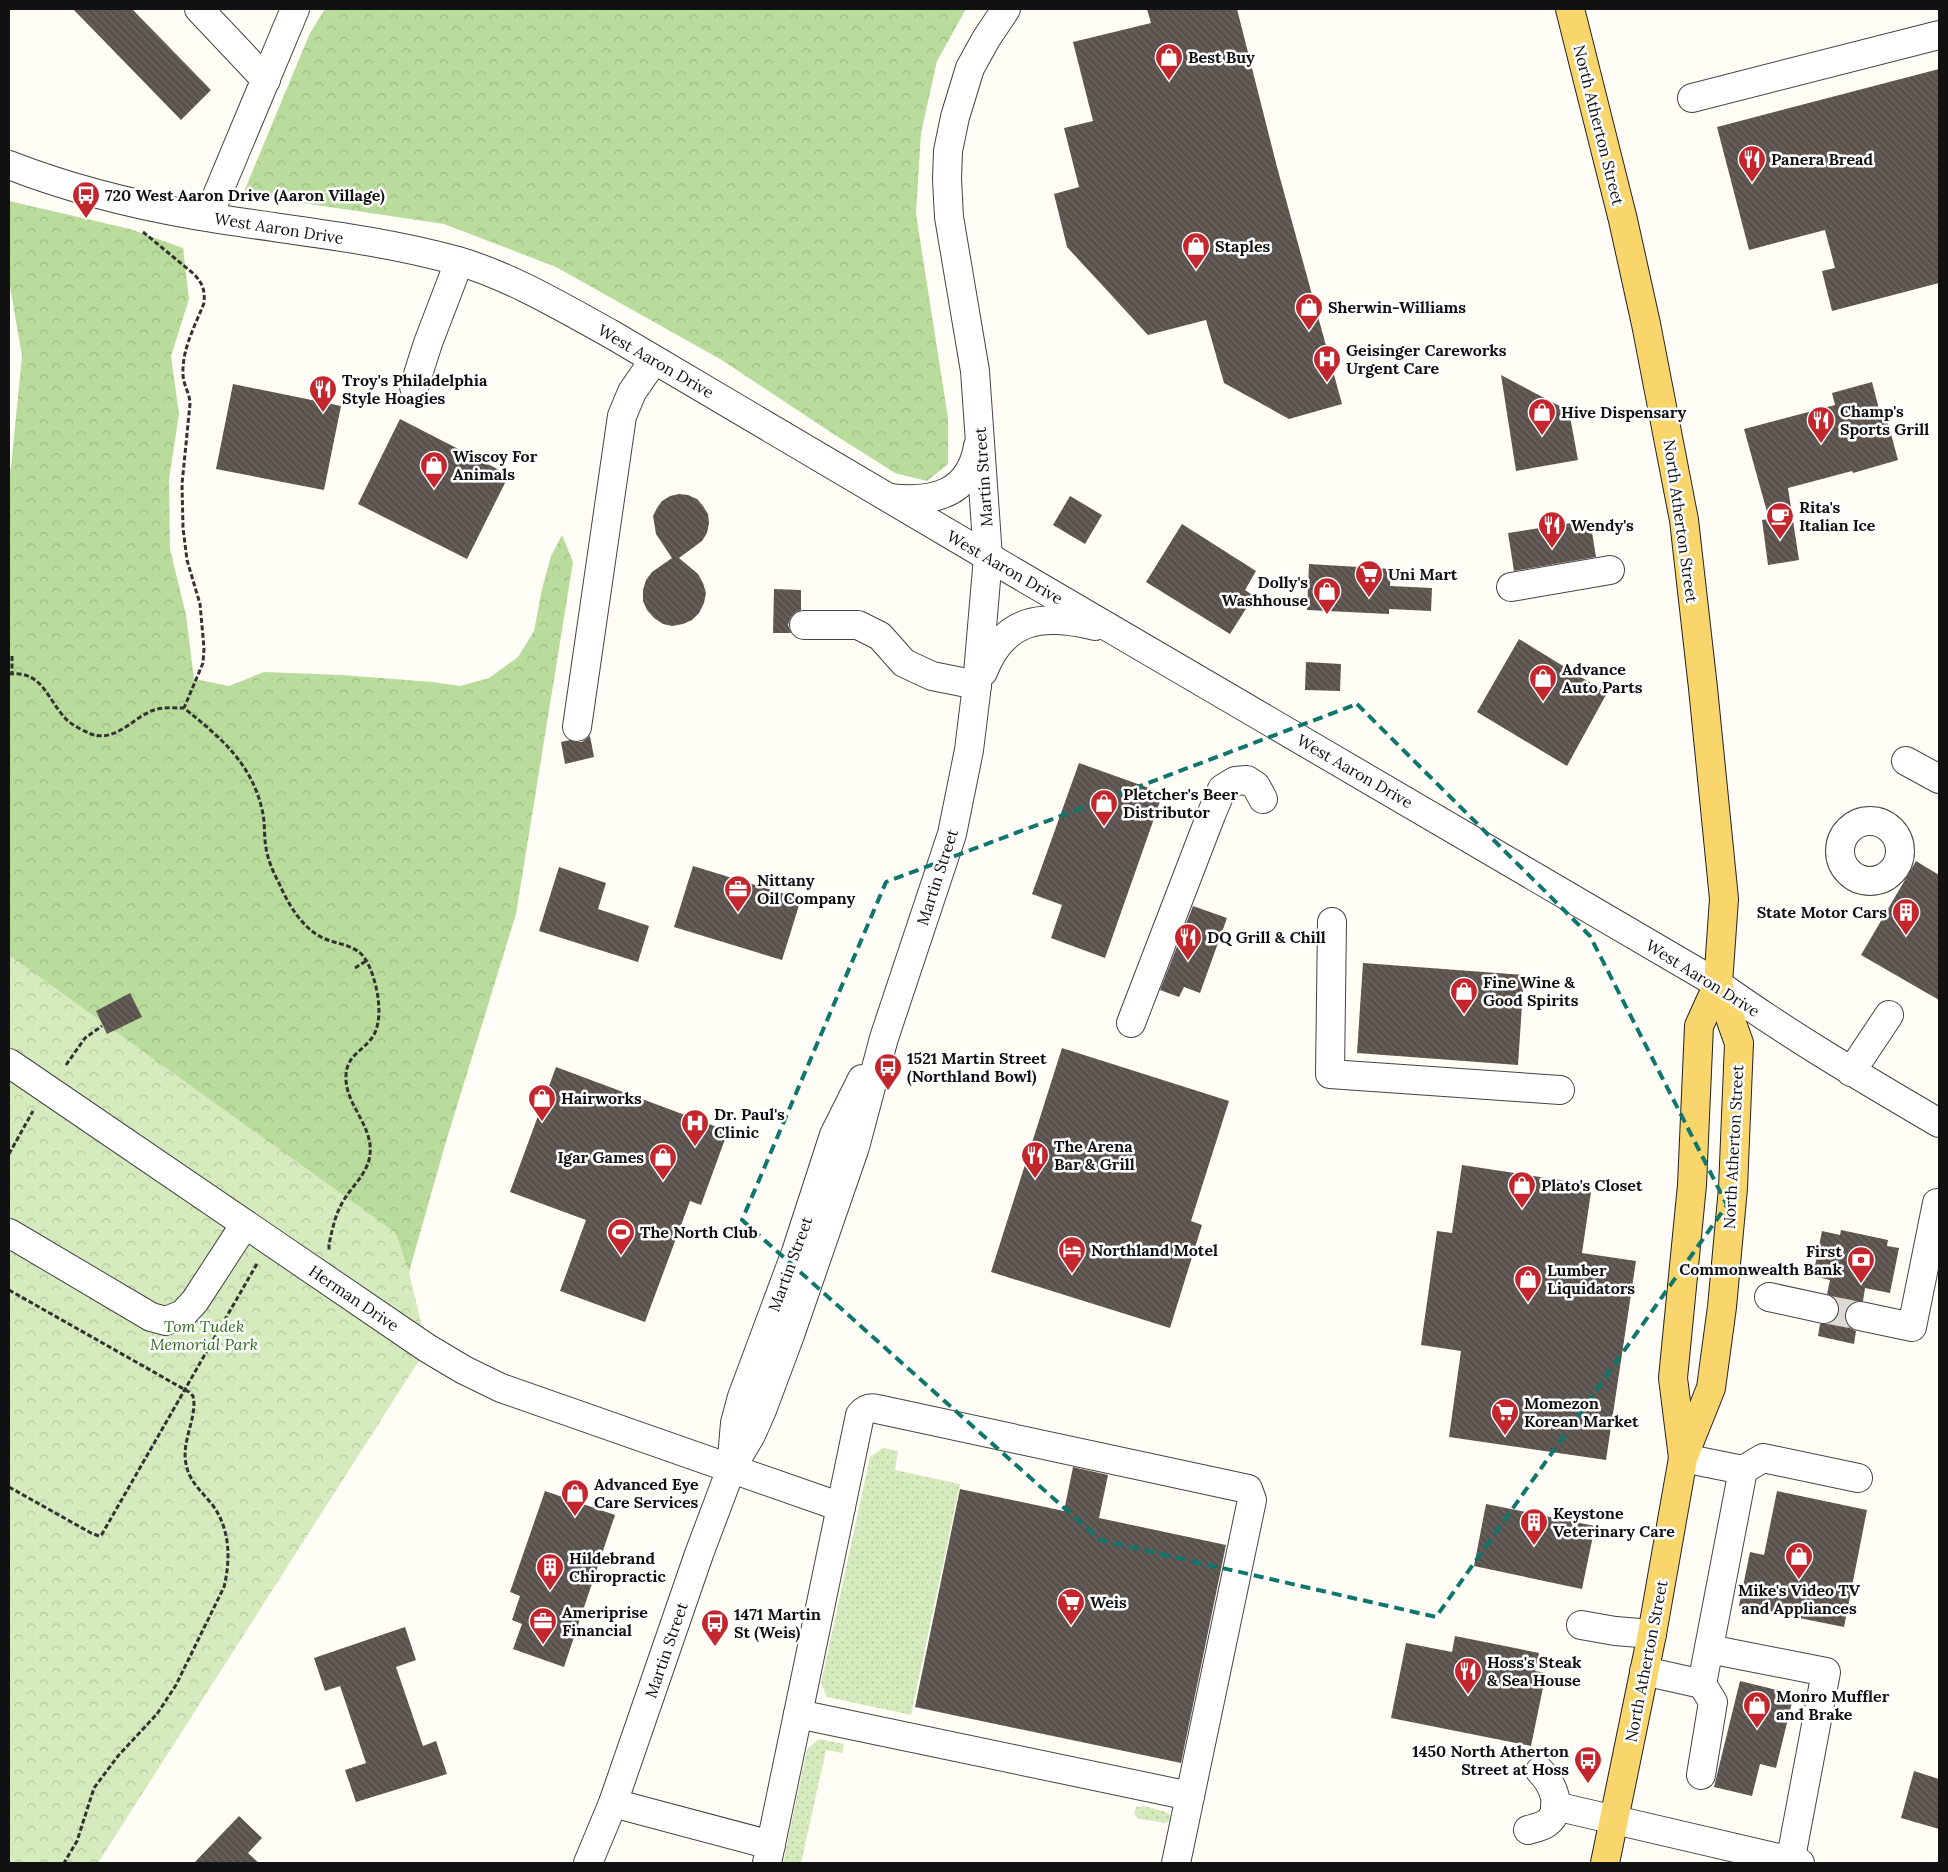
<svg xmlns="http://www.w3.org/2000/svg" width="1948" height="1872" viewBox="0 0 1948 1872" font-family="Lora,serif">
<style>
.grass{fill:url(#grass-dots)}
.forest{fill:url(#forest-crowns)}
.park{fill:url(#park-crowns)}
.building{fill:url(#building-back-hatch)}
.lines{fill:none;stroke-linecap:round;stroke-linejoin:round}
.minor-tunnel{stroke:#dbdad3;stroke-width:28;stroke-dasharray:28 14;stroke-linecap:butt}
.minor-casing{stroke:#444;stroke-width:30}
.major-casing{stroke:#222;stroke-width:30}
.path{stroke:#333;stroke-width:3;stroke-dasharray:5 2.5;stroke-linecap:butt}
.minor{stroke:#fff;stroke-width:28}
.major{stroke:#f9d66b;stroke-width:28}
.marked{fill:none;stroke:#0f766e;stroke-width:4;stroke-dasharray:10 6;stroke-linejoin:round}
.labels{text-anchor:middle;dominant-baseline:central;stroke-width:5;stroke-linejoin:round;paint-order:stroke}
.poi-label{font-size:16px;font-weight:bold;fill:#111;stroke:#fff;text-anchor:start}
.street-label{font-size:16px;fill:#111;stroke:#fff}
.park-label{font-size:16px;font-style:italic;fill:#2f6b1f;stroke:#fff}
</style>
<defs>
<pattern id="grass-dots" width="8" height="8" patternUnits="userSpaceOnUse" patternTransform="scale(1.25)"><rect width="8" height="8" fill="#d5ebbd"/><path d="M2 2h.1M6 6h.1" fill="none" stroke="#b6c8a1" stroke-width="1.8" stroke-linecap="round"/></pattern>
<pattern id="forest-crowns" width="20" height="18" patternUnits="userSpaceOnUse" patternTransform="scale(1.25)"><rect width="20" height="18" fill="#b9dc9c"/><path d="M2 6a3 3 0 1 1 6 0M12 15a3 3 0 1 1 6 0" fill="none" stroke="#9ebc85"/></pattern>
<pattern id="park-crowns" width="20" height="18" patternUnits="userSpaceOnUse" patternTransform="scale(1.25)"><rect width="20" height="18" fill="#d5ebbd"/><path d="M2 6a3 3 0 1 1 6 0M12 15a3 3 0 1 1 6 0" fill="none" stroke="#b6c8a1"/></pattern>
<pattern id="building-back-hatch" width="6" height="6" patternUnits="userSpaceOnUse" patternTransform="scale(1.25)"><rect width="6" height="6" fill="#5a524d"/><path d="M-1 5l2 2M0 0l6 6M5-1l2 2" fill="none" stroke="#6d6662"/></pattern>
</defs>
<rect width="100%" height="100%" fill="#fffdf5"/>
<g class="grass">
<polygon points="883,1448 898,1451 895,1470 960,1484 911,1715 827,1697 821,1683 870,1457"/>
<polygon points="819,1739 844,1744 842,1753 826,1750 801,1863 783,1863 807,1749"/>
<polygon points="1144,1806 1166,1812 1170,1815 1170,1821 1166,1823 1139,1819 1134,1814 1136,1807"/>
</g>
<g class="forest">
<polygon points="325,9 966,9 937,61 921,133 916,214 948,418 948,464 927,481 895,473 835,435 720,359 556,267 444,224 243,194 310,33"/>
<polygon points="9,201 130,229 183,248 189,299 171,356 179,414 169,479 170,549 186,615 194,679 229,686 264,672 342,675 432,682 460,686 489,678 518,657 534,631 542,589 551,556 562,535 573,562 516,914 445,1145 409,1272 385,1261 9,1023 9,472 11,467 22,356 9,281"/>
</g>
<polygon class="park" points="9,955 396,1233 409,1272 427,1348 98,1863 9,1863"/>
<g class="building">
<polygon points="73,9 132,9 211,90 181,120"/>
<polygon points="1147,9 1237,9 1277,167 1342,404 1289,419 1224,383 1206,320 1148,335 1067,247 1054,194 1079,187 1064,128 1093,121 1073,42 1151,23"/>
<polygon points="1939,69 1939,283 1832,311 1822,271 1835,268 1825,230 1749,250 1717,127"/>
<polygon points="1501,375 1569,411 1578,460 1516,471"/>
<polygon points="1872,382 1879,409 1884,408 1898,460 1853,473 1852,471 1788,488 1799,560 1768,565 1762,520 1769,519 1744,429 1835,405 1832,393"/>
<polygon points="233,384 341,406 324,490 216,469"/>
<polygon points="400,419 509,475 467,559 358,504"/>
<polygon points="679,494 688,495 697,499 703,506 708,514 709,523 707,533 702,541 679,558 698,574 703,583 706,593 704,603 699,613 692,620 683,624 672,626 663,624 654,618 647,610 643,601 643,590 646,580 652,572 672,558 656,534 653,516 657,508 662,501 670,496"/>
<polygon points="1070,496 1102,515 1085,544 1053,525"/>
<polygon points="1590,520 1596,557 1514,571 1508,533"/>
<polygon points="1182,524 1256,571 1245,590 1254,596 1230,634 1146,582"/>
<polygon points="1309,564 1391,569 1390,586 1432,588 1431,611 1389,609 1389,614 1307,610"/>
<polygon points="774,589 801,590 801,610 796,612 791,617 788,625 791,633 773,633"/>
<polygon points="1519,639 1607,693 1567,766 1477,712"/>
<polygon points="1306,662 1341,664 1340,691 1305,690"/>
<polygon points="590,736 594,757 565,764 561,742 570,740 575,742 582,742"/>
<polygon points="1079,763 1163,793 1105,958 1051,938 1062,905 1032,894"/>
<polygon points="1916,861 1939,875 1939,1000 1861,955"/>
<polygon points="693,866 801,899 782,960 674,927"/>
<polygon points="559,867 606,883 598,909 649,926 638,962 539,931"/>
<polygon points="1193,906 1227,918 1200,993 1184,987 1179,997 1160,990"/>
<polygon points="1363,963 1524,975 1518,1065 1357,1053"/>
<polygon points="130,993 142,1017 107,1034 96,1011"/>
<polygon points="1062,1048 1229,1101 1191,1221 1202,1225 1170,1328 991,1272"/>
<polygon points="556,1067 728,1131 701,1205 690,1201 645,1322 560,1291 586,1220 510,1192"/>
<polygon points="1462,1165 1592,1185 1582,1253 1636,1261 1606,1460 1449,1437 1461,1351 1421,1345 1437,1231 1452,1233"/>
<polygon points="1841,1230 1888,1240 1887,1246 1899,1248 1890,1293 1865,1288 1863,1301 1855,1301 1849,1305 1845,1312 1845,1321 1850,1328 1856,1331 1854,1344 1818,1336 1820,1324 1828,1324 1835,1320 1839,1312 1839,1305 1835,1298 1827,1294 1830,1280 1813,1276 1822,1231 1840,1235"/>
<polygon points="1073,1467 1108,1475 1099,1518 1226,1545 1181,1763 915,1707 960,1489 1064,1511"/>
<polygon points="545,1491 615,1515 564,1667 513,1649 522,1624 512,1620 520,1596 510,1592"/>
<polygon points="1777,1491 1867,1510 1844,1627 1739,1606 1750,1552 1764,1555"/>
<polygon points="1486,1504 1595,1526 1582,1589 1474,1566"/>
<polygon points="405,1627 416,1660 396,1667 423,1746 436,1741 447,1774 356,1802 345,1770 366,1763 340,1686 325,1691 314,1658"/>
<polygon points="1455,1636 1539,1653 1535,1671 1546,1673 1531,1746 1391,1718 1406,1643 1452,1652"/>
<polygon points="1740,1681 1794,1694 1776,1768 1760,1764 1752,1796 1714,1787"/>
<polygon points="1914,1771 1939,1779 1939,1829 1901,1818"/>
<polygon points="239,1816 262,1838 248,1853 259,1863 194,1863"/>
</g>
<g class="lines">
<polyline class="minor-tunnel" points="1824,1309 1860,1316"/>
<g class="minor-casing">
<g id="minor">
<polyline points="199,9 266,80"/>
<polyline points="1692,98 1939,35"/>
<path d="M9 165C68 188 131 204 194 215 282 230 372 237 458 261 512 277 562 307 611 334L1014 572 1718 984C1789 1035 1864 1079 1939 1123"/>
<polyline points="208,217 295,9"/>
<polyline points="414,387 428,343 459,262"/>
<path d="M889 498C932 503 970 495 978 446"/>
<polyline points="1511,587 1610,570"/>
<polyline points="804,625 858,625 880,636 904,663 932,676 977,685"/>
<path d="M983 672C1004 618 1042 613 1095 626"/>
<polyline points="577,727 622,416 632,392 654,360"/>
<polyline points="1906,761 1939,779"/>
<circle cx="1870" cy="851" r="30"/>
<polyline points="1332,922 1330,1074 1560,1090"/>
<polyline points="1131,1023 1211,815 1222,789 1235,781 1247,780 1256,786 1263,799"/>
<polyline points="9,1063 427,1348 464,1370 501,1388 841,1507"/>
<polyline points="1851,1072 1889,1015"/>
<polyline points="9,1233 151,1317 166,1321 183,1314 195,1301 245,1224"/>
<polyline points="1769,1297 1824,1309"/>
<polyline points="1860,1316 1912,1327 1937,1203"/>
<polyline points="732,1458 735,1423 742,1397 796,1252 834,1135 862,1079"/>
<polyline points="1683,1458 1743,1470"/>
<polyline points="1581,1625 1615,1631 1652,1634"/>
<polyline points="1709,1649 1826,1672 1790,1863"/>
<polyline points="1644,1671 1702,1684"/>
<path d="M798 1714 860 1415C865 1409 869 1407 877 1409L1248 1489 1252 1500 1176 1863"/>
<polyline points="1701,1775 1713,1702 1702,1684 1743,1470 1763,1458 1858,1478"/>
<polyline points="613,1803 771,1845"/>
<polyline points="1555,1806 1800,1863"/>
<path d="M1528 1830C1535 1828 1541 1827 1547 1823 1565 1809 1552 1783 1540 1771"/>
<polyline points="588,1863 613,1803 699,1554 731,1469 751,1435 762,1410 790,1335 855,1147 884,1038 952,834 969,750 977,685 988,557 975,371 949,217 947,179 948,151 955,117 970,68 986,39 1006,9"/>
<polyline points="767,1863 798,1714 1190,1796"/>
</g>
</g>
<g class="major-casing">
<g id="major">
<polyline points="1570,9 1623,220 1646,324 1684,520 1703,688 1724,899 1718,984 1699,1026 1692,1185 1673,1378 1683,1458"/>
<polyline points="1605,1863 1652,1634 1683,1458 1711,1388 1722,1307 1733,1188 1739,1043 1718,984"/>
</g>
</g>
<g class="path">
<path d="M143 232 194 274C203 284 205 290 204 303 195 326 182 349 183 374 183 385 190 393 190 404L182 484 183 528 187 560 200 604 204 648 203 663 184 708"/>
<polyline points="12,656 12,673"/>
<path d="M9 674C44 670 47 701 68 721 74 726 84 731 91 734 116 743 133 717 154 710 163 707 174 708 184 708 221 738 253 764 263 814 265 825 264 837 266 848 268 860 273 872 279 883 288 904 302 928 323 938 338 945 356 944 366 960 377 979 386 1021 371 1039 361 1052 347 1056 346 1075 344 1106 377 1127 369 1160 364 1178 349 1189 341 1205 335 1216 332 1231 329 1244V1250"/>
<polyline points="355,968 366,961"/>
<polyline points="66,1065 85,1038 102,1026"/>
<polyline points="9,1154 33,1111"/>
<path d="M9 1290 189 1392 193 1396C198 1416 181 1441 186 1464 189 1481 201 1491 211 1503 230 1527 231 1558 224 1587L176 1685 157 1714 118 1756 94 1788 77 1841 64 1863"/>
<polyline points="9,1487 91,1533 99,1536 102,1534 258,1262"/>
</g>
<use href="#minor" class="minor"/>
<use href="#major" class="major"/>
</g>
<path class="marked" d="M1357 704 1590 936 1727 1205 1436 1617 1100 1540 742 1220 886 882Z"/>
<defs>
<g id="shop-pin" transform="scale(1.4375)"><path d="M0 17L-7.5 6A9.5 9.5 0 1 1 7.5 6Z" fill="#c4262e" stroke="#fff"/><path d="M-5-2.5h2.3a2.7 3.5 0 0 1 5.4 0H5L5.5 6h-11ZM-1.5-2.5h3a1.5 2.3 0 0 0-3 0Z" fill="#fff"/></g>
<g id="restaurant-pin" transform="scale(1.4375)"><path d="M0 17L-7.5 6A9.5 9.5 0 1 1 7.5 6Z" fill="#c4262e" stroke="#fff"/><path d="M-5-6h1v4h1v-4h1v4h1v-4h1v5L-1.5 .5V6h-2V.5L-5-1ZM5-6V6H3V1.5H1.5Q1.5-4 5-6Z" fill="#fff"/></g>
<g id="bus-pin" transform="scale(1.4375)"><path d="M0 17L-7.5 6A9.5 9.5 0 1 1 7.5 6Z" fill="#c4262e" stroke="#fff"/><path d="M-5-6H5V4H4V6H2V4H-2V6H-4V4H-5ZM-3.5-4V0h7V-4ZM-3.5 1.2v1.5H-2V1.2ZM2 1.2v1.5H3.5V1.2Z" fill="#fff"/></g>
<g id="hospital-pin" transform="scale(1.4375)"><path d="M0 17L-7.5 6A9.5 9.5 0 1 1 7.5 6Z" fill="#c4262e" stroke="#fff"/><path d="M-5-5h3v3.5h4V-5h3V5h-3V1.5h-4V5h-3Z" fill="#fff"/></g>
<g id="cafe-pin" transform="scale(1.4375)"><path d="M0 17L-7.5 6A9.5 9.5 0 1 1 7.5 6Z" fill="#c4262e" stroke="#fff"/><path d="M-5.5-4.5H6V0H3Q3 3.5 0 3.5H-2.5Q-5.5 3.5-5.5 0ZM3-3.2v2h1.7v-2ZM-6 4.5H4V6H-6Z" fill="#fff"/></g>
<g id="supermarket-pin" transform="scale(1.4375)"><path d="M0 17L-7.5 6A9.5 9.5 0 1 1 7.5 6Z" fill="#c4262e" stroke="#fff"/><path d="M-6-5.5h2.5l.6 2H6L4.5 2H-2.5L-4.4-4H-6ZM-1.5 3.2a1.3 1.3 0 1 0 .1 0ZM3 3.2a1.3 1.3 0 1 0 .1 0Z" fill="#fff"/></g>
<g id="office-pin" transform="scale(1.4375)"><path d="M0 17L-7.5 6A9.5 9.5 0 1 1 7.5 6Z" fill="#c4262e" stroke="#fff"/><path d="M-6-3h4V-5.5h4V-3h4V5H-6ZM-1-4.5V-3h2v-1.5ZM-6 0V1H6V0Z" fill="#fff"/></g>
<g id="building-pin" transform="scale(1.4375)"><path d="M0 17L-7.5 6A9.5 9.5 0 1 1 7.5 6Z" fill="#c4262e" stroke="#fff"/><path d="M-4-6H4V6H1V3H-1V6H-4ZM-2.5-4.3h1.7v1.8h-1.7ZM.8-4.3h1.7v1.8H.8ZM-2.5-1h1.7V.8h-1.7ZM.8-1h1.7V.8H.8Z" fill="#fff"/></g>
<g id="stadium-pin" transform="scale(1.4375)"><path d="M0 17L-7.5 6A9.5 9.5 0 1 1 7.5 6Z" fill="#c4262e" stroke="#fff"/><path d="M0-5a6.5 5 0 1 0 0 10a6.5 5 0 1 0 0-10ZM-3.5-1.8h7v3.6h-7Z" fill="#fff"/></g>
<g id="hotel-pin" transform="scale(1.4375)"><path d="M0 17L-7.5 6A9.5 9.5 0 1 1 7.5 6Z" fill="#c4262e" stroke="#fff"/><path d="M-6-4.5h1.5V1H6V5H4.5V3h-9V5H-6ZM-4 0a1.8 1.8 0 1 1 3.6 0ZM.5 0V-2.5h3Q6-2.5 6 0Z" fill="#fff"/></g>
<g id="bank-pin" transform="scale(1.4375)"><path d="M0 17L-7.5 6A9.5 9.5 0 1 1 7.5 6Z" fill="#c4262e" stroke="#fff"/><path d="M-6-4H6V4H-6ZM0-2.3a2.3 2.3 0 1 0 0 4.6a2.3 2.3 0 1 0 0-4.6Z" fill="#fff"/></g>
</defs>
<g fill-rule="evenodd">
<use href="#shop-pin" x="1169" y="57"/>
<use href="#restaurant-pin" x="1752" y="159"/>
<use href="#bus-pin" x="86" y="195"/>
<use href="#shop-pin" x="1196" y="246"/>
<use href="#shop-pin" x="1309" y="307"/>
<use href="#hospital-pin" x="1327" y="359"/>
<use href="#restaurant-pin" x="323" y="389"/>
<use href="#shop-pin" x="1542" y="412"/>
<use href="#restaurant-pin" x="1821" y="420"/>
<use href="#shop-pin" x="434" y="465"/>
<use href="#cafe-pin" x="1780" y="516"/>
<use href="#restaurant-pin" x="1552" y="525"/>
<use href="#supermarket-pin" x="1369" y="574"/>
<use href="#shop-pin" x="1327" y="591"/>
<use href="#shop-pin" x="1543" y="678"/>
<use href="#shop-pin" x="1104" y="803"/>
<use href="#office-pin" x="738" y="889"/>
<use href="#building-pin" x="1906" y="912"/>
<use href="#restaurant-pin" x="1188" y="937"/>
<use href="#shop-pin" x="1464" y="991"/>
<use href="#bus-pin" x="888" y="1067"/>
<use href="#shop-pin" x="542" y="1098"/>
<use href="#hospital-pin" x="695" y="1123"/>
<use href="#restaurant-pin" x="1035" y="1155"/>
<use href="#shop-pin" x="663" y="1157"/>
<use href="#shop-pin" x="1522" y="1185"/>
<use href="#stadium-pin" x="621" y="1232"/>
<use href="#hotel-pin" x="1072" y="1250"/>
<use href="#bank-pin" x="1861" y="1260"/>
<use href="#shop-pin" x="1528" y="1279"/>
<use href="#supermarket-pin" x="1505" y="1412"/>
<use href="#shop-pin" x="575" y="1493"/>
<use href="#building-pin" x="1534" y="1522"/>
<use href="#shop-pin" x="1799" y="1556"/>
<use href="#building-pin" x="550" y="1567"/>
<use href="#supermarket-pin" x="1071" y="1602"/>
<use href="#office-pin" x="543" y="1621"/>
<use href="#bus-pin" x="715" y="1623"/>
<use href="#restaurant-pin" x="1468" y="1671"/>
<use href="#shop-pin" x="1757" y="1705"/>
<use href="#bus-pin" x="1588" y="1760"/>
</g>
<g class="labels">
<g class="poi-label">
<text x="1188" y="57">Best Buy</text>
<text x="1771" y="159">Panera Bread</text>
<text x="105" y="195">720 West Aaron Drive (Aaron Village)</text>
<text x="1215" y="246">Staples</text>
<text x="1328" y="307">Sherwin-Williams</text>
<text x="1346" y="350">Geisinger Careworks<tspan x="1346" dy="18">Urgent Care</tspan></text>
<text x="342" y="380">Troy's Philadelphia<tspan x="342" dy="18">Style Hoagies</tspan></text>
<text x="1840" y="411">Champ's<tspan x="1840" dy="18">Sports Grill</tspan></text>
<text x="1561" y="412">Hive Dispensary</text>
<text x="453" y="456">Wiscoy For<tspan x="453" dy="18">Animals</tspan></text>
<text x="1799" y="507">Rita's<tspan x="1799" dy="18">Italian Ice</tspan></text>
<text x="1571" y="525">Wendy's</text>
<text x="1388" y="574">Uni Mart</text>
<text x="1308" y="582" text-anchor="end">Dolly's<tspan x="1308" dy="18">Washhouse</tspan></text>
<text x="1562" y="669">Advance<tspan x="1562" dy="18">Auto Parts</tspan></text>
<text x="1123" y="794">Pletcher's Beer<tspan x="1123" dy="18">Distributor</tspan></text>
<text x="757" y="880">Nittany<tspan x="757" dy="18">Oil Company</tspan></text>
<text x="1887" y="912" text-anchor="end">State Motor Cars</text>
<text x="1207" y="937">DQ Grill &amp; Chill</text>
<text x="1483" y="982">Fine Wine &amp;<tspan x="1483" dy="18">Good Spirits</tspan></text>
<text x="907" y="1058">1521 Martin Street<tspan x="907" dy="18">(Northland Bowl)</tspan></text>
<text x="561" y="1098">Hairworks</text>
<text x="714" y="1114">Dr. Paul's<tspan x="714" dy="18">Clinic</tspan></text>
<text x="1054" y="1146">The Arena<tspan x="1054" dy="18">Bar &amp; Grill</tspan></text>
<text x="644" y="1157" text-anchor="end">Igar Games</text>
<text x="1541" y="1185">Plato's Closet</text>
<text x="640" y="1232">The North Club</text>
<text x="1091" y="1250">Northland Motel</text>
<text x="1842" y="1251" text-anchor="end">First<tspan x="1842" dy="18">Commonwealth Bank</tspan></text>
<text x="1547" y="1270">Lumber<tspan x="1547" dy="18">Liquidators</tspan></text>
<text x="1524" y="1403">Momezon<tspan x="1524" dy="18">Korean Market</tspan></text>
<text x="594" y="1484">Advanced Eye<tspan x="594" dy="18">Care Services</tspan></text>
<text x="1553" y="1513">Keystone<tspan x="1553" dy="18">Veterinary Care</tspan></text>
<text x="569" y="1558">Hildebrand<tspan x="569" dy="18">Chiropractic</tspan></text>
<text x="1799" y="1590" text-anchor="middle">Mike's Video TV<tspan x="1799" dy="18">and Appliances</tspan></text>
<text x="1090" y="1602">Weis</text>
<text x="562" y="1612">Ameriprise<tspan x="562" dy="18">Financial</tspan></text>
<text x="734" y="1614">1471 Martin<tspan x="734" dy="18">St (Weis)</tspan></text>
<text x="1487" y="1662">Hoss's Steak<tspan x="1487" dy="18">&amp; Sea House</tspan></text>
<text x="1776" y="1696">Monro Muffler<tspan x="1776" dy="18">and Brake</tspan></text>
<text x="1569" y="1751" text-anchor="end">1450 North Atherton<tspan x="1569" dy="18">Street at Hoss</tspan></text>
</g>
<g class="street-label">
<text transform="translate(1599 125) rotate(76)">North Atherton Street</text>
<text transform="translate(279 228) rotate(9)">West Aaron Drive</text>
<text transform="translate(656 361) rotate(30)">West Aaron Drive</text>
<text transform="translate(983 477) rotate(-94)">Martin Street</text>
<text transform="translate(1681 521) rotate(82)">North Atherton Street</text>
<text transform="translate(1005 567) rotate(30)">West Aaron Drive</text>
<text transform="translate(1355 771) rotate(30)">West Aaron Drive</text>
<text transform="translate(937 877) rotate(-72)">Martin Street</text>
<text transform="translate(1703 978) rotate(32)">West Aaron Drive</text>
<text transform="translate(1733 1147) rotate(-87)">North Atherton Street</text>
<text transform="translate(790 1264) rotate(-70)">Martin Street</text>
<text transform="translate(354 1298) rotate(34)">Herman Drive</text>
<text transform="translate(666 1650) rotate(-71)">Martin Street</text>
<text transform="translate(1646 1661) rotate(-79)">North Atherton Street</text>
</g>
<g class="park-label">
<text x="204" y="1326">Tom Tudek<tspan x="204" dy="18">Memorial Park</tspan></text>
</g>
</g>
<rect width="1948" height="1872" fill="none" stroke="#111111" stroke-width="20"/>
</svg>
